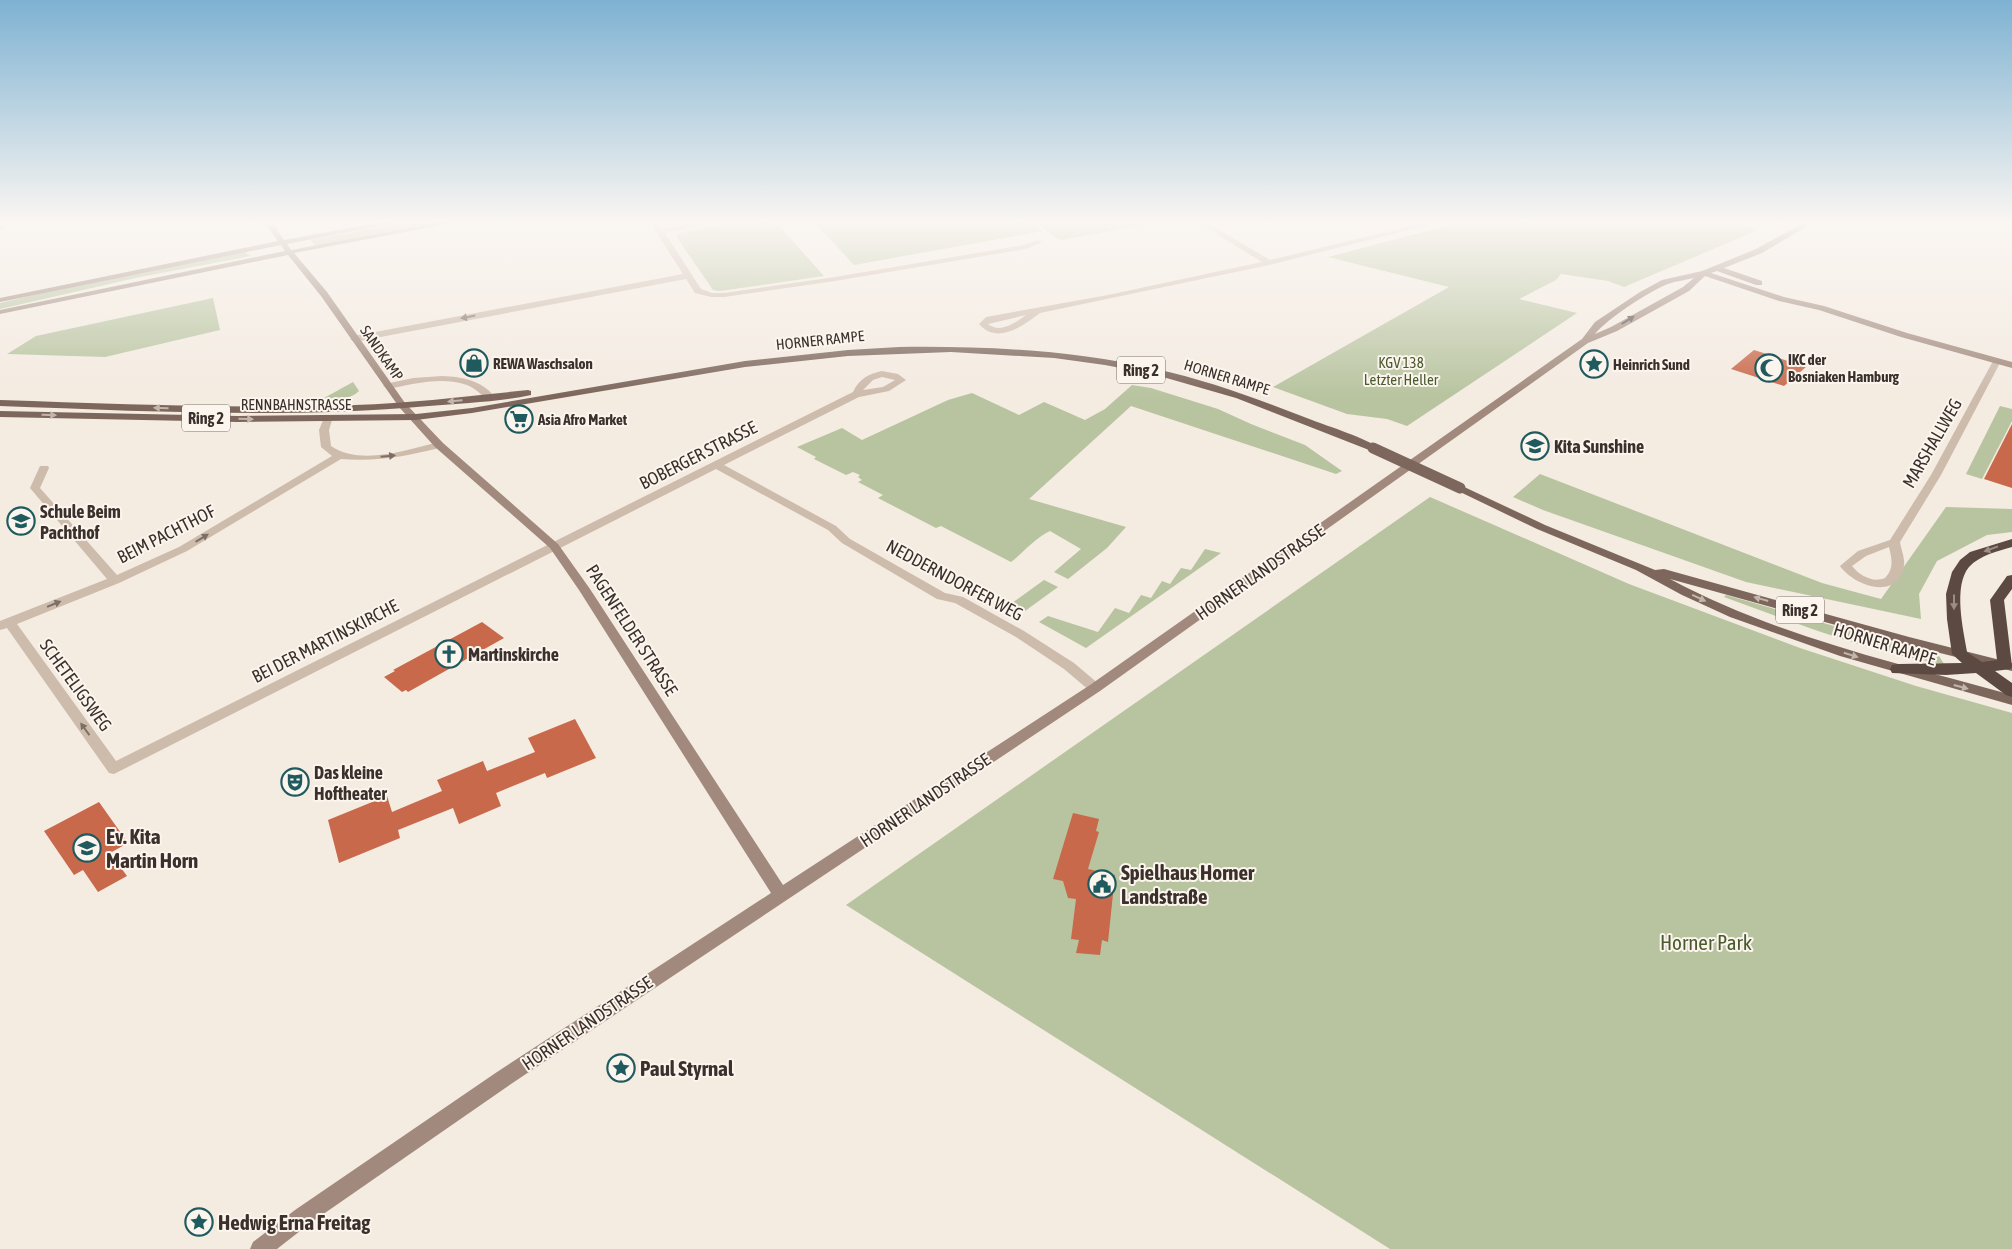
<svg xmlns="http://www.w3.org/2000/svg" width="2012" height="1249" viewBox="0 0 2012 1249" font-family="'Asap Condensed',sans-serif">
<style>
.green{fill:#b8c4a0}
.building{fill:#c8694b}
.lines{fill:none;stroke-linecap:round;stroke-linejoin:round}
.street{fill:#cdbbac;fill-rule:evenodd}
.secondary{fill:#a18a7d;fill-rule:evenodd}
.primary{fill:#7d675c;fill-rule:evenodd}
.highway{fill:#5c4a42;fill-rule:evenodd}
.primary-bridge{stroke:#7d675c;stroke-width:11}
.oneway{fill:#7d6f65}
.oneway2{fill:#544640}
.oneway3{fill:#c2b5ac}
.oneway4{fill:#9c8e87}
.labels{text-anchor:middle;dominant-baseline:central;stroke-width:4;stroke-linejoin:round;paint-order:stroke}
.far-street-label{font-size:15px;fill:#3b302b;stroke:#fbf5ee}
.far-poi-label{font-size:15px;font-weight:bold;fill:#3b302b;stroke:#fbf5ee;text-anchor:start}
.far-park-label{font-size:15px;fill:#4a5a2e;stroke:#fbf5ee}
.shield{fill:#fbf5ee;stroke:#756b66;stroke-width:1}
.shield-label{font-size:16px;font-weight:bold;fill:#3b302b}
.street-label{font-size:18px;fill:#3b302b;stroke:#fbf5ee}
.poi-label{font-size:18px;font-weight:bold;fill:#3b302b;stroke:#fbf5ee;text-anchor:start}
.near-poi-label{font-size:21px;font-weight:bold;fill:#3b302b;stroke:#fbf5ee;text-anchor:start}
.near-park-label{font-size:21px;fill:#4a5a2e;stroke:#fbf5ee}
</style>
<rect width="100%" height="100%" fill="#f4ebe1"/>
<g class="green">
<polygon points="411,221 453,221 315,246 311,240"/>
<polygon points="744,221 775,221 824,276 720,291 713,290 676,236 683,232"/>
<polygon points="813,221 1029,221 1043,231 854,265"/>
<polygon points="1033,221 1164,221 1062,240 1057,239"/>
<polygon points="1465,221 1698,221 1697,223 1724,221 1758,230 1624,287 1608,281 1561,274 1556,280 1519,299 1577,313 1407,426 1387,419 1347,414 1273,387 1449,287 1328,257"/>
<polygon points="245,252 251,256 140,277 0,309 0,303 68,287"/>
<polygon points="213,298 220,330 105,357 7,354 36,336"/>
<path d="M353 382 359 391C349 401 337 398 324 398Z"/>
<path d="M1132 385 1151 388 1218 409 1251 424 1305 445 1342 471 1336 474 1131 406 1029 499 1126 527 1107 548 1068 579 1054 572 1081 549 1050 531C1035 538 1024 552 1011 562L941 526 936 528 878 498 883 495 858 482 862 480 858 477 860 475 853 472 846 475 814 459 816 457 797 447 842 428 862 440 948 400 972 393 1019 415 1044 402 1085 420 1105 409Z"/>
<polygon points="2000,406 2012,409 2012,421 1982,479 1966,474"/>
<polygon points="1540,474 1822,583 1881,599 1946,507 2012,509 2012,532 1987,535 1937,561 1919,594 1921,619 1746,582 1543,510 1513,497"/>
<polygon points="1430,497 1629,584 1800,648 1916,686 2012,713 2012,1249 1390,1249 846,905"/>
<polygon points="1205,549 1221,553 1086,648 1039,622 1048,616 1098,632 1115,608 1129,613 1141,595 1151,598 1162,581 1170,584 1181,568 1191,570"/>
<polygon points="1044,580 1058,587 1025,611 1012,603"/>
<path d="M1726 595 1939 656 1944 664C1868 652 1796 623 1724 597Z"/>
</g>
<g class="building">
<polygon points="1754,350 1770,355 1806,367 1784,386 1731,369"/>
<polygon points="2012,424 2012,488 1984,479"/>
<polygon points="482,622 504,638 408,692 406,690 402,692 384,677 395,671 393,670"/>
<polygon points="575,719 596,758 547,778 545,773 496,793 501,806 459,824 453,808 398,830 400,838 339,863 328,820 387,796 392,812 442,791 437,780 483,761 487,771 535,752 528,738"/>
<polygon points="99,802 128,843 110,853 127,876 98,892 83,870 74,875 44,831"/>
<polygon points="1073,813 1099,819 1096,831 1099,832 1088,869 1115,875 1108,942 1102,940 1100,955 1076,953 1079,940 1071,939 1076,899 1068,898 1063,881 1053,879"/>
</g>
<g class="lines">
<g class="street">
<polygon points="11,221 21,221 0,230 0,225"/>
<polygon points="649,221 657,221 662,229 710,221 726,221 665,233 701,289 712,293 724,293 835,277 1024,245 1038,240 1042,242 1026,249 835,281 724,297 711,297 695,293 686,279 354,342 350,339 354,336 683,274"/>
<path d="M1195 221H1204L1270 260 1432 221H1445L1269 265 1040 313C1023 326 997 345 979 324L986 317 1108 295 1262 262ZM1026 315C1015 323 1000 334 988 324Z"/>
<path d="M1997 358 2001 361 1941 475 1900 542C1901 549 1905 558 1904 565 1899 601 1855 587 1840 566L1858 551 1890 540 1931 475 1993 361ZM1889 547C1892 559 1894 569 1885 578 1873 583 1860 576 1852 566L1866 556Z"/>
<path d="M882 371 898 374 906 380 889 391 859 397 724 465 836 526 850 539 945 593 963 597 1024 631 1074 663 1100 685 1102 688 1100 691H1090L1064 669 1016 637 955 603 937 599 842 543 828 530 716 469 114 774 109 773 7 628 0 630V621L5 619 107 579 30 488 40 466H48L49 468 40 488 117 575 179 547 332 456 321 447 319 430 324 418H330L332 420 329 430 331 446C360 466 407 450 439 442L443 443V447C408 456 377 462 341 459L187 551 119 583 17 624 116 761 853 392C859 379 868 374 882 371ZM882 377 895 380 883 387 863 390 873 380Z"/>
<path d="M442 376C463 377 481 380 495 397L490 400C482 397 476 388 467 385 443 376 412 384 388 389L383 386 385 384 413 378Z"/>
</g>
<path class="secondary" d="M263 221H271L284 240 388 221H405L287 244 291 250 447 221H463L294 253 327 292 405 403 443 443 558 544 590 589 783 885 1090 685 1582 339 1595 322 1640 292 1662 280 1702 271 1756 249 1807 221H1816L1762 253 1724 268 1762 281V285H1756L1717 271 1711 273 1784 297 1824 306 1907 333 2012 362V368L1901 337 1819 310 1779 301 1705 276 1689 291 1617 331 1588 343 1100 691 511 1084 309 1224 277 1249H250L253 1242 295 1210 497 1072 771 893 579 590 550 548 435 447 399 407 321 296 288 255 0 314V310L285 251 281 245 0 302V298L278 241ZM1694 278 1683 287 1611 327 1595 334C1607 319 1649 291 1668 284 1676 281 1686 280 1694 278Z"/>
<g class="primary">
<path d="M899 347C986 346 1072 350 1156 369 1210 381 1261 400 1312 420 1327 426 1369 439 1378 448L1373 451 1369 450 1236 398 1156 375 1105 365 1054 358 951 352 848 356 745 367 472 413 416 420 238 422 0 417V411L238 416 416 414 472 408 745 361 848 350Z"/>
<path d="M528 390 531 391V395C500 402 462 403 429 406 287 419 143 411 0 406V400C118 404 237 409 355 405 413 403 470 396 528 390Z"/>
<path d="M1460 485 1545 525 1655 570 1664 569 1909 637 2012 663V671L1904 644 1670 579C1776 636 1897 663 2012 695V705L1840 656 1730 617 1682 595 1636 570 1537 529 1456 490 1455 488Z"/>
</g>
<path class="highway" d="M2012 539V547C1998 551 1980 555 1969 567 1953 586 1963 629 1967 652L1982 662 1997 660 1990 600 2007 576 2012 575V589L2004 600 2012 666 2011 669 1995 671 2012 683V697L2006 695 1976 673 1946 675 1892 673 1890 669 1892 665 1898 664 1962 663 1952 654 1947 619 1946 594 1952 572 1960 560 1970 552Z"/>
<polyline class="primary-bridge" points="1373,448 1460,488"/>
</g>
<defs><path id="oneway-solid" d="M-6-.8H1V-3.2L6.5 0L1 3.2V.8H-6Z" transform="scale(1.25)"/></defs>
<g class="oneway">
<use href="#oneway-solid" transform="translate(468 317) rotate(169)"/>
<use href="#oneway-solid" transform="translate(388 456) rotate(-5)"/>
<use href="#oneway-solid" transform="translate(202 538) rotate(-31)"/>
<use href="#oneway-solid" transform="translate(54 604) rotate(-22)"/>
<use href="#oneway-solid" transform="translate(85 729) rotate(-126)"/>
</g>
<use class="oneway2" href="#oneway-solid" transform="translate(1628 320) rotate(-32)"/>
<g class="oneway3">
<use href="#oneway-solid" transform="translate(455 401) rotate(175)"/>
<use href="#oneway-solid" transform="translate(161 408) rotate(-179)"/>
<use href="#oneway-solid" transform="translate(49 415) rotate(2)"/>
<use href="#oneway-solid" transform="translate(246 419) rotate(1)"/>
<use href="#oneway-solid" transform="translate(1699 598) rotate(25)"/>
<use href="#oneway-solid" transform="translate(1761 599) rotate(-164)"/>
<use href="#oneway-solid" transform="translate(1851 655) rotate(17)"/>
<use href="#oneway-solid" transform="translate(1961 687) rotate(15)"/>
</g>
<g class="oneway4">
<use href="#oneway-solid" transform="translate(1991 549) rotate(160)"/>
<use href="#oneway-solid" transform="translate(1954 602) rotate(90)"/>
</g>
<linearGradient id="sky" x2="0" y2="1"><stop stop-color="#7eb2d2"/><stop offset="0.56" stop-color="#faf6f2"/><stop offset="1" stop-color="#faf6f2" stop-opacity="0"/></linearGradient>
<rect width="2012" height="396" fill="url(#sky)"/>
<defs>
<g id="shop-ring" transform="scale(1.4375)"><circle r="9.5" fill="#fbf5ee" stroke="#1f5a5e" stroke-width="1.5"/><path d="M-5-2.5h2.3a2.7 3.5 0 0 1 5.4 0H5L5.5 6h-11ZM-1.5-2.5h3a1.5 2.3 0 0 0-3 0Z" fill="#1f5a5e"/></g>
<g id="sight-ring" transform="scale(1.4375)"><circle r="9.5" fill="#fbf5ee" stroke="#1f5a5e" stroke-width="1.5"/><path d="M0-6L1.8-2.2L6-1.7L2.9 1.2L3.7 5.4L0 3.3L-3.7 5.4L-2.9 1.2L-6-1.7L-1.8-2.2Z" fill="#1f5a5e"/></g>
<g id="mosque-ring" transform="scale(1.4375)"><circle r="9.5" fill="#fbf5ee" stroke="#1f5a5e" stroke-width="1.5"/><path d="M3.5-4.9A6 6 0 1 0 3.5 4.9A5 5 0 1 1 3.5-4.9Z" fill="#1f5a5e"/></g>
<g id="supermarket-ring" transform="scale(1.4375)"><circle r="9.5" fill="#fbf5ee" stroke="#1f5a5e" stroke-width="1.5"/><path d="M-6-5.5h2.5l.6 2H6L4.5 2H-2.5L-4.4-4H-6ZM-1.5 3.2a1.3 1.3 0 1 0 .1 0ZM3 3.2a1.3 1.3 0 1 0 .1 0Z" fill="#1f5a5e"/></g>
<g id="school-ring" transform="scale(1.4375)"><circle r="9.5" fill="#fbf5ee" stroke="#1f5a5e" stroke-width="1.5"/><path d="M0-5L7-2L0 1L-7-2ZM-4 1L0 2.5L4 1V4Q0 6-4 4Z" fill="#1f5a5e"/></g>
<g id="church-ring" transform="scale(1.4375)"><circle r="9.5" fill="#fbf5ee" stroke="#1f5a5e" stroke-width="1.5"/><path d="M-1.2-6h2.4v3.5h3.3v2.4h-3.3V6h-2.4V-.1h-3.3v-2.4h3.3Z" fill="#1f5a5e"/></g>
<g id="theatre-ring" transform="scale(1.4375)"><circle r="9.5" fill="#fbf5ee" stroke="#1f5a5e" stroke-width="1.5"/><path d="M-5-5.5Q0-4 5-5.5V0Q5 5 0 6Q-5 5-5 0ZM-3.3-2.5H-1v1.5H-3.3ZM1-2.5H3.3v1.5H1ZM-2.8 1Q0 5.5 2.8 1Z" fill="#1f5a5e"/></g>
<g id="civic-ring" transform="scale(1.4375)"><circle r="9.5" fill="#fbf5ee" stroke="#1f5a5e" stroke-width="1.5"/><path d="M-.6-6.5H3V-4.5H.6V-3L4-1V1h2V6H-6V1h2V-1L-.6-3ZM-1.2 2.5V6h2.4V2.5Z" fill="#1f5a5e"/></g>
</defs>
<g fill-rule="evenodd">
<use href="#shop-ring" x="474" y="363"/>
<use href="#sight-ring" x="1594" y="364"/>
<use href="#mosque-ring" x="1769" y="368"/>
<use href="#supermarket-ring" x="519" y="419"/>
<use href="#school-ring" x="1535" y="446"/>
<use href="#school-ring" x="21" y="521"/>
<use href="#church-ring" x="449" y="654"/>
<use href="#theatre-ring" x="295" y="782"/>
<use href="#school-ring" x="87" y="848"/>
<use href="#civic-ring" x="1102" y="884"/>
<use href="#sight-ring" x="621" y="1068"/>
<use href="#sight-ring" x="199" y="1222"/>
</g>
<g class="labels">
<g class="far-street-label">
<text transform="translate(820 340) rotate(-6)">HORNER RAMPE</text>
<text transform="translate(382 353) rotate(55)">SANDKAMP</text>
<text transform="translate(1227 377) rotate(17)">HORNER RAMPE</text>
<text x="296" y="404">RENNBAHNSTRASSE</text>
</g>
<g class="far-poi-label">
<text x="1788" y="359">IKC der<tspan x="1788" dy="17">Bosniaken Hamburg</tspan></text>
<text x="493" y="363">REWA Waschsalon</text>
<text x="1613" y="364">Heinrich Sund</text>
<text x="538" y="419">Asia Afro Market</text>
</g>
<g class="far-park-label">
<text x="1401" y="362">KGV 138<tspan x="1401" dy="17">Letzter Heller</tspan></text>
</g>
<g class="shield">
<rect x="1117" y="356.5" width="48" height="27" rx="4"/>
<rect x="182" y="404.5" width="48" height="27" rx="4"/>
<rect x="1776" y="596.5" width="48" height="27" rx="4"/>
</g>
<g class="shield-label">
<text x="1141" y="370">Ring 2</text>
<text x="206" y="418">Ring 2</text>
<text x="1800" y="610">Ring 2</text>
</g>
<g class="street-label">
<text transform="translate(1932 443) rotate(-60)">MARSHALLWEG</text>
<text transform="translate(698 455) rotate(-27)">BOBERGER STRASSE</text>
<text transform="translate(166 534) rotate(-27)">BEIM PACHTHOF</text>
<text transform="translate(1260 572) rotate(-35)">HORNER LANDSTRASSE</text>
<text transform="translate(955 580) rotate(28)">NEDDERNDORFER WEG</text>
<text transform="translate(632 630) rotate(57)">PAGENFELDER STRASSE</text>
<text transform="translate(325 641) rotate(-27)">BEI DER MARTINSKIRCHE</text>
<text transform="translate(1885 644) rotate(17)">HORNER RAMPE</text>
<text transform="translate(76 685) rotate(54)">SCHETELIGSWEG</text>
<text transform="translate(925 800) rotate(-34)">HORNER LANDSTRASSE</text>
<text transform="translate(587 1023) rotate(-34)">HORNER LANDSTRASSE</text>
</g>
<g class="poi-label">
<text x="1554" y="446">Kita Sunshine</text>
<text x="40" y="511">Schule Beim<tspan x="40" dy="21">Pachthof</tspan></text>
<text x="468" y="654">Martinskirche</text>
<text x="314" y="772">Das kleine<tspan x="314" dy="21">Hoftheater</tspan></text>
</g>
<g class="near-poi-label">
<text x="106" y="836">Ev. Kita<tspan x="106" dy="24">Martin Horn</tspan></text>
<text x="1121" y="872">Spielhaus Horner<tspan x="1121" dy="24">Landstraße</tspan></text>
<text x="640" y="1068">Paul Styrnal</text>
<text x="218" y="1222">Hedwig Erna Freitag</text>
</g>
<g class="near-park-label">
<text x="1706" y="942">Horner Park</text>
</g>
</g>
</svg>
